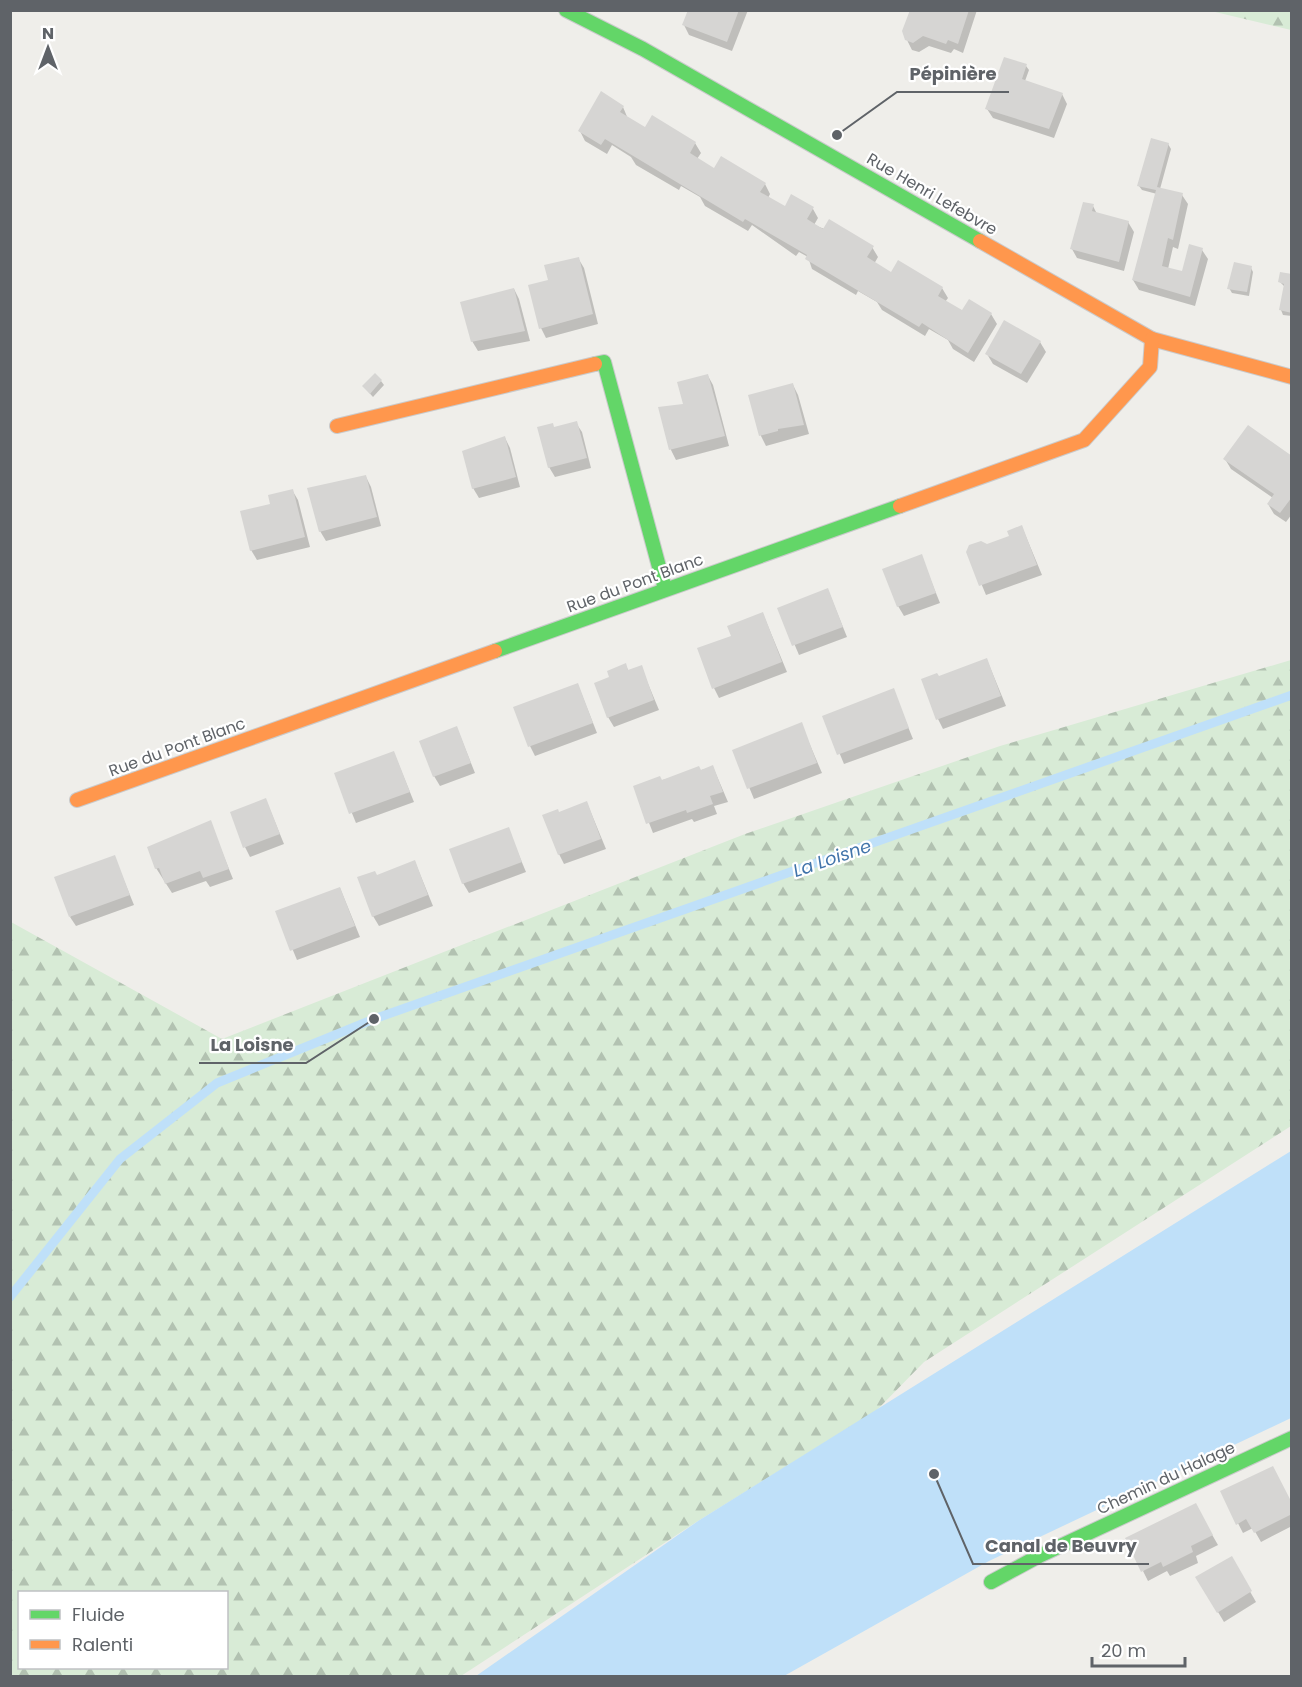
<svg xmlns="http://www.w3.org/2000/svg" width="1302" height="1687" viewBox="0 0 1302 1687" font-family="Poppins,sans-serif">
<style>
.forest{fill:url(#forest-firs);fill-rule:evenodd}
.water{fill:#bfe0f9}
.shadow{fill:#0003}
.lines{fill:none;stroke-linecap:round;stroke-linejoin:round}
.stream{stroke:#bfe0f9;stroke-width:9}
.building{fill:#d6d5d3}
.fast-casing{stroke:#cacacb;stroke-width:16}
.slow-casing{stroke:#cacacb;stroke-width:16}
.fast{stroke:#63d668;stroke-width:14}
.slow{stroke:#ff974d;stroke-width:14}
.labels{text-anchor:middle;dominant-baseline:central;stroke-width:4.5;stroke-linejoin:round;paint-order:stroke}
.street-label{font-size:16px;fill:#5f6368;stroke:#fff}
.water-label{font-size:18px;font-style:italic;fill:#4174aa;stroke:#fff}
.leader{fill:none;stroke:#5f6368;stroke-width:2}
.callout-dot{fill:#5f6368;stroke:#fff;stroke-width:2}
.callout-label{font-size:18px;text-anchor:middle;font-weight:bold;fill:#5f6368;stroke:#fff;stroke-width:4.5;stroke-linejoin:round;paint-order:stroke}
</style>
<defs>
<pattern id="forest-firs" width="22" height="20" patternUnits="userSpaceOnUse" patternTransform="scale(1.5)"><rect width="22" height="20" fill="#d8ebd6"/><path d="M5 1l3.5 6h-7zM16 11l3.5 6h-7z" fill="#b2c2b1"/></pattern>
</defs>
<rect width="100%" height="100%" fill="#efeeea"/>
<g class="forest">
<polygon points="1211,11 1291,11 1291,30"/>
<path d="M1291 660V1126L924 1362 875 1412 698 1521 461 1676H11V922L222 1039 745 834 1000 746ZM20 1592H226V1668H20Z"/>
</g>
<polygon class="water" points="1291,1151 1291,1418 989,1561 784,1676 476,1676 698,1521"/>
<g class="shadow">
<polygon points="690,10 748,10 732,51 689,35 684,25"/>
<polygon points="912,10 977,10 963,53 954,49 951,53 929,46 919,52 912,50 907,40"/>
<polygon points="1026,66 1029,70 1025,81 1062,94 1067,104 1054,138 993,118 987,109"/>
<polygon points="623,107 628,119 645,129 695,143 701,153 697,159 715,170 765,184 770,194 768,198 785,208 813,209 818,218 814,225 872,247 878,257 874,264 891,274 942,288 948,298 945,302 961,311 991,314 997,324 974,362 953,349 948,340 929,329 925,336 882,310 877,302 858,291 856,295 812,269 808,257 799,252 796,256 752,225 748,231 705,206 700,197 681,186 679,190 636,165 631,157 612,145 607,154 585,141 580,131"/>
<polygon points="1168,144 1171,149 1160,189 1182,195 1188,204 1178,249 1173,247 1168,269 1183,272 1202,250 1208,259 1195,306 1139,290 1133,280 1157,194 1142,190 1139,186"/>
<polygon points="1093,206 1097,214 1128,222 1134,232 1124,271 1077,258 1072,249"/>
<polygon points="578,258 584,268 598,324 546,338 541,328"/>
<polygon points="1251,268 1253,272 1249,296 1232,293 1229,288"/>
<polygon points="1292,276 1292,316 1283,315 1281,310 1285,287 1280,282"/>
<polygon points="514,289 519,299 530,341 478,351 472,341"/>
<polygon points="1040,342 1046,352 1027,383 993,364 987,354"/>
<polygon points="708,376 713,385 729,446 676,460 671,450 660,409 685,405"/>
<polygon points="381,381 384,385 373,397 364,387"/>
<polygon points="793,385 798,395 809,434 766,446 761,436 750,396"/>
<polygon points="576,423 582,432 591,468 555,477 549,467 554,428"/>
<polygon points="505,438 510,448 520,487 479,498 473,488"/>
<polygon points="1292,458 1292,514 1286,522 1274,514 1268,504 1273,498 1231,469 1225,459"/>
<polygon points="366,477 371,487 381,526 326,541 320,531"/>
<polygon points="292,490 298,500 310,547 257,560 251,550 271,505"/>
<polygon points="1022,527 1042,575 986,595 968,552 1011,537"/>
<polygon points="921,556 940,603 904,616 898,606"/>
<polygon points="828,590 847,637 799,655 779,608"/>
<polygon points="763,614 787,672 719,698 714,688 733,637"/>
<polygon points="987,660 1006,706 943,729 938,719 939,677"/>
<polygon points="625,665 629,671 641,667 659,710 614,727 608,717"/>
<polygon points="578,685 597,733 535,756 530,746"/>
<polygon points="893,690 913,739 844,764 824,716"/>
<polygon points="801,724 822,773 754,799 734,751"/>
<polygon points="457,728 475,773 440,786 434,776"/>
<polygon points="394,753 414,802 356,823 336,774"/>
<polygon points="713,767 728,802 714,806 717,814 694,822 692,819 653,833 635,787"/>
<polygon points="266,800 284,844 250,857 245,847"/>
<polygon points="587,803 606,849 564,864 559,854 558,814"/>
<polygon points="210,822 233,879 210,887 206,881 172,893 156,868"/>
<polygon points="508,829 526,872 469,893 463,883"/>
<polygon points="114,856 134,905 76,926 70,917"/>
<polygon points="415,862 433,906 379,926 373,916 377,876"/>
<polygon points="340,888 360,937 297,960 277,912"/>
<polygon points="1222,1492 1292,1505 1292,1526 1261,1542 1253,1528 1243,1533"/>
<polygon points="1195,1505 1218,1545 1196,1556 1198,1563 1170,1576 1167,1571 1148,1581 1143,1571"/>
<polygon points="1231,1558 1256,1602 1224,1622 1197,1577"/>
</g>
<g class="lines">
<polyline class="stream" points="10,1297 120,1159 217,1083 374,1019 1292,695"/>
</g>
<g class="building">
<polygon points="688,10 739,10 727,42 682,25"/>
<polygon points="910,10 969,10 958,44 948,40 946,44 923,36 913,43 905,40 902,31"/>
<polygon points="1004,57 1027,64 1022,79 1063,93 1049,129 985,109"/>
<polygon points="601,91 624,106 620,112 645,127 652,115 696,142 690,153 714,168 721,156 766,183 760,192 785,206 791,194 814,207 807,219 823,229 829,219 874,246 867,257 891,272 898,260 943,287 938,296 962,310 969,299 992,313 968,353 922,323 919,327 805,259 807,255 757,226 745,219 743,222 605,139 601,145 578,131"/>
<polygon points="1151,138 1169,143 1157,187 1183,193 1173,240 1168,238 1162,266 1182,271 1189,244 1203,248 1190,297 1132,280 1156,190 1137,186"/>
<polygon points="1083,202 1094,204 1092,211 1129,221 1119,262 1070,249"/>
<polygon points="579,257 593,314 539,329 528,285 548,280 544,265"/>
<polygon points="1234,262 1252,266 1247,292 1227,289"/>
<polygon points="1280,272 1292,274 1292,313 1279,310 1284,284 1278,282"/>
<polygon points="514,288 525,331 471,342 460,302"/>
<polygon points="1004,320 1041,341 1021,374 985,354"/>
<polygon points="375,373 382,380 370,394 362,386"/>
<polygon points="708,374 725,436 669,450 658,407 683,404 677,382"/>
<polygon points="793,383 804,425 778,429 778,431 759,436 748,395"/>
<polygon points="577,421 587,458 548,468 537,427 553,423 554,427"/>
<polygon points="1248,425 1292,456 1292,497 1280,513 1267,504 1274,494 1223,459"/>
<polygon points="505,436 516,477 472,489 462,451"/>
<polygon points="366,475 377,517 319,532 307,488"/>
<polygon points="293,489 305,537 250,551 240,511 270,504 268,495"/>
<polygon points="1022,525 1037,565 979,586 966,552 969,545 981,541 987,544 1009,536 1007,531"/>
<polygon points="922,554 936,593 897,607 882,569"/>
<polygon points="828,588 843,627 792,646 777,608"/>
<polygon points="763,612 782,662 712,689 697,648 731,636 727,626"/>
<polygon points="987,658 1001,696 936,720 921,679 937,673 939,676"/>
<polygon points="626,663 628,670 642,665 654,700 607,718 594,683 609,677 607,671"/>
<polygon points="578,683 593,723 528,747 513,707"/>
<polygon points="894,688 909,728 837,755 822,716"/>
<polygon points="802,722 817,763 747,789 732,750"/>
<polygon points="457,726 471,763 433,777 419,741"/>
<polygon points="394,751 410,792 349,814 334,773"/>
<polygon points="713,765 723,792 710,796 713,804 687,813 686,810 646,824 633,786 660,776 662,780 699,766 701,770"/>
<polygon points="266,798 280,834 243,848 230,812"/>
<polygon points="587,801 601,839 558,855 542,815 558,809 559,812"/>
<polygon points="211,820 229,869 203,878 200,871 165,884 159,868 155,869 147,847"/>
<polygon points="509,827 522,862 462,884 449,849"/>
<polygon points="115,855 130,895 69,917 54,877"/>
<polygon points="415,860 428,895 372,917 357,877 375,871 377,875"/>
<polygon points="340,887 355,926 290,951 275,911"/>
<polygon points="1273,1466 1292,1503 1292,1514 1254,1533 1246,1519 1236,1525 1220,1491"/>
<polygon points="1196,1503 1213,1535 1191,1546 1193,1552 1163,1567 1161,1562 1141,1572 1125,1538"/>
<polygon points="1232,1556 1252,1591 1217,1613 1195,1577"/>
</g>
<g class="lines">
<g class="fast-casing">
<g id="fast">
<polyline points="566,10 643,49 980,241"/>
<polyline points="595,364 604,362 665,589"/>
<polyline points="495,651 900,506"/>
<polyline points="991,1582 1039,1556 1292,1438"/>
</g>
</g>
<g class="slow-casing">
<g id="slow">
<polyline points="980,241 1152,339 1292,377"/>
<polyline points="337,426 595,364"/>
<polyline points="900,506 1084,440 1150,367 1152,339"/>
<polyline points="77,800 495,651"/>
</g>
</g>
<use href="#fast" class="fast"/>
<use href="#slow" class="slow"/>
</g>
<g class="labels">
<g class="street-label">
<text transform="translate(932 194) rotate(30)">Rue Henri Lefebvre</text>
<text transform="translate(635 583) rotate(-20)">Rue du Pont Blanc</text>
<text transform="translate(177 747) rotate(-20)">Rue du Pont Blanc</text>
<text transform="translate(1166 1478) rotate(-25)">Chemin du Halage</text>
</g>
<g class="water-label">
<text transform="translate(832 858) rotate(-19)">La Loisne</text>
</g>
</g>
<path class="leader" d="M837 135L897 92H1009M374 1019L306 1063H199M934 1474L973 1564H1149"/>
<g class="callout-dot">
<circle cx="837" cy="135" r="6"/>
<circle cx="374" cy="1019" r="6"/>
<circle cx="934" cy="1474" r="6"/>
</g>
<g class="callout-label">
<text x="953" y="80">Pépinière</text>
<text x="252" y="1051">La Loisne</text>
<text x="1061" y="1552">Canal de Beuvry</text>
</g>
<rect width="1302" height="1687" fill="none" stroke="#5f6368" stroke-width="24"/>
<rect x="18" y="1591" width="210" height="78" fill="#ffffff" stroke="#bfc1c3" stroke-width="1.5"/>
<rect x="30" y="1610" width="30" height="9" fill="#63d668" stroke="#bfc1c3" stroke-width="1.5"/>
<text x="72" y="1621" font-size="18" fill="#5f6368">Fluide</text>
<rect x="30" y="1640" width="30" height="9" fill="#ff974d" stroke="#bfc1c3" stroke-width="1.5"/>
<text x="72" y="1651" font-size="18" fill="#5f6368">Ralenti</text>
<g transform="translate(48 48)" stroke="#ffffff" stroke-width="4.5" paint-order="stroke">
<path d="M0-4.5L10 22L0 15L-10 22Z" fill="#5f6368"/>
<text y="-9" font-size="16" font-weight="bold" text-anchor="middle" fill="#5f6368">N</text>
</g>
<path d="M1092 1657v9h93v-9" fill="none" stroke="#5f6368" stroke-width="3"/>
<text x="1101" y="1657" font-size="18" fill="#5f6368" stroke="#ffffff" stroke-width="4.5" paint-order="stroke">20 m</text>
</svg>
